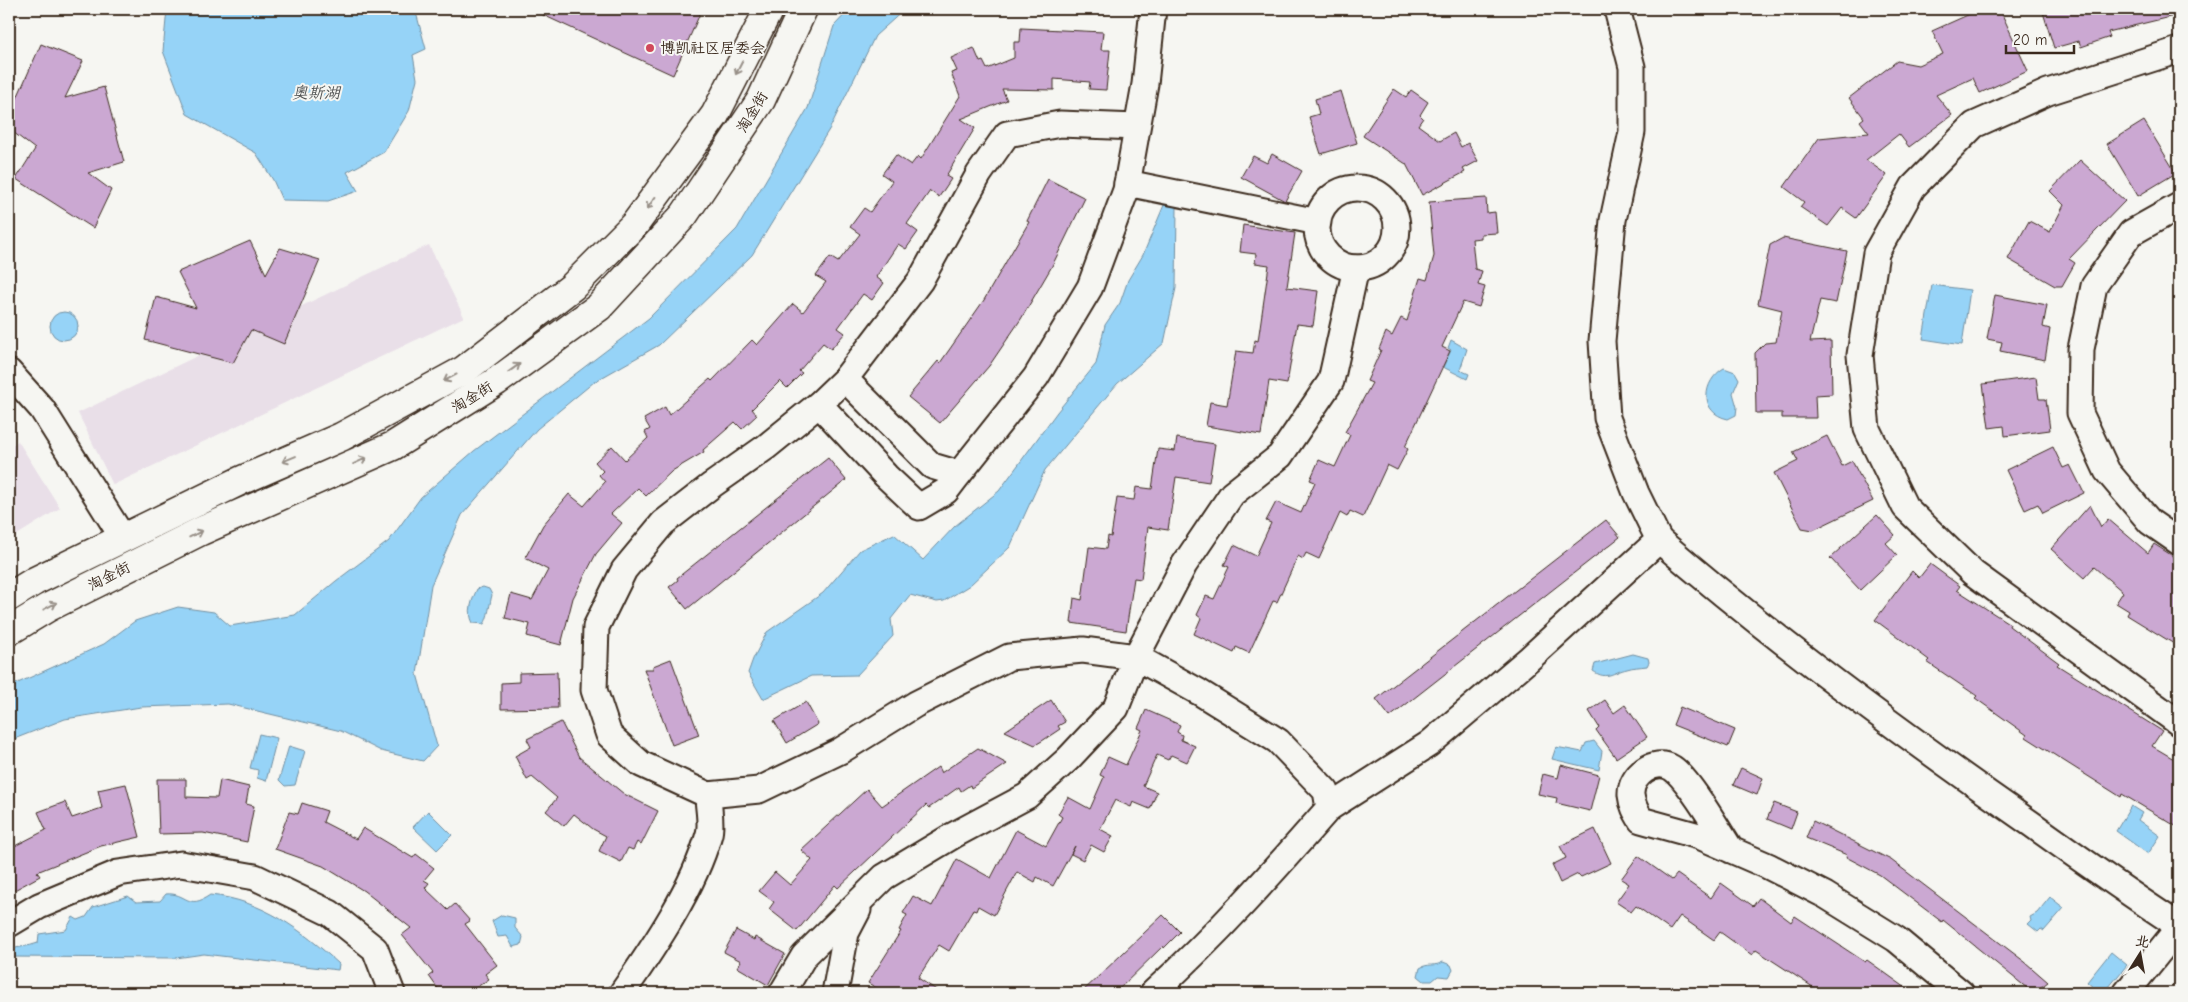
<svg xmlns="http://www.w3.org/2000/svg" width="2188" height="1002" viewBox="0 0 2188 1002" font-family="'Comic Neue','LXGW WenKai TC',sans-serif">
<style>
.built{fill:#e9dfe8}
.water{fill:#96d3f7;stroke:#728fa0}
.building{fill:#cba8d2;stroke:#3b2a1e}
.lines{fill:none;stroke-linecap:round;stroke-linejoin:round}
.street-casing{stroke:#3b2a1e;stroke-width:29}
.secondary-casing{stroke:#3b2a1e;stroke-width:31}
.street{stroke:#f6f6f2;stroke-width:25}
.secondary{stroke:#f6f6f2;stroke-width:28}
.oneway{stroke:#989088}
.poi-dot{fill:#d1495b;stroke:#f6f6f2;stroke-width:2}
.labels{text-anchor:middle;dominant-baseline:central;stroke-width:4;stroke-linejoin:round;paint-order:stroke}
.poi-label{font-size:15px;fill:#3b2a1e;stroke:#f6f6f2;text-anchor:start}
.street-label{font-size:15px;fill:#3b2a1e;stroke:#f6f6f2}
.water-label{font-size:16px;font-style:italic;fill:#525454;stroke:#f6f6f2}
</style>
<rect width="100%" height="100%" fill="#f6f6f2"/>
<filter id="ink" filterUnits="userSpaceOnUse"><feTurbulence type="fractalNoise" baseFrequency=".02" numOctaves="2"/><feDisplacementMap in="SourceGraphic" scale="10" xChannelSelector="R" yChannelSelector="G"/><feConvolveMatrix kernelMatrix="1 2 1 2 8 2 1 2 1" color-interpolation-filters="sRGB"/></filter>
<g filter="url(#ink)">
<g class="built">
<polygon points="429,245 464,317 113,485 78,413"/>
<polygon points="18,441 60,508 9,540 9,447"/>
</g>
<g class="water">
<polygon points="167,9 415,9 426,49 413,55 417,79 409,111 384,152 347,172 358,191 328,201 282,200 273,180 256,153 187,114 163,51"/>
<polygon points="850,9 905,9 875,36 830,128 752,255 659,345 594,382 537,429 462,515 431,585 417,674 437,746 423,761 381,751 341,731 228,704 141,707 65,719 9,741 9,687 104,644 135,621 178,607 214,612 230,626 295,615 336,581 389,541 421,497 474,451 649,318 737,229 808,108 834,26"/>
<polygon points="1164,205 1177,207 1176,288 1164,343 1117,384 1045,470 1010,547 970,585 944,601 937,602 910,595 891,619 893,636 857,675 811,676 763,699 748,673 753,659 767,632 823,593 860,550 894,534 923,560 955,526 999,491 1057,412 1096,364 1105,325 1120,303 1128,280 1143,255"/>
<polygon points="1932,285 1970,290 1962,345 1923,339"/>
<circle cx="64" cy="326" r="14"/>
<polygon points="1451,340 1467,349 1460,370 1469,374 1467,379 1443,367 1451,350 1448,348"/>
<path d="M1724 368 1735 372 1739 379 1733 393 1737 407 1736 415 1728 419C1699 413 1702 381 1724 368Z"/>
<path d="M483 587 489 589 492 595C490 602 488 619 484 624L473 623C467 612 472 600 477 589Z"/>
<path d="M1633 654 1648 658 1649 662 1647 666C1640 667 1633 667 1627 669 1613 672 1607 681 1593 671L1595 664Z"/>
<polygon points="259,734 277,738 266,781 257,778 258,770 250,768"/>
<polygon points="1594,741 1602,751 1599,770 1552,759 1556,747 1582,752 1586,743"/>
<polygon points="289,746 305,751 295,785 285,786 279,780"/>
<polygon points="2131,806 2142,813 2138,820 2160,836 2148,854 2116,831"/>
<polygon points="428,811 452,835 437,850 413,827"/>
<path d="M166 894C187 892 187 911 210 895 262 900 302 930 339 964L338 970 204 954 176 958 9 957V950C19 946 28 947 38 943L39 934 66 930 73 917 78 920 86 917 93 907 128 896 136 902 160 901Z"/>
<polygon points="2050,897 2064,908 2044,931 2041,929 2038,932 2028,924 2031,921 2030,917 2037,913"/>
<polygon points="502,915 515,918 515,928 523,937 521,945 513,947 507,936 498,937 492,921"/>
<polygon points="2111,952 2127,965 2104,993 2100,993 2087,982"/>
<path d="M1443 962 1451 965 1453 970 1449 977 1438 976 1432 981H1424L1418 976 1420 968C1428 963 1435 967 1443 962Z"/>
</g>
<g class="building">
<polygon points="530,9 702,9 673,75"/>
<polygon points="1981,9 1994,9 2001,12 2028,71 1980,93 1973,78 1936,95 1952,115 1909,147 1899,134 1866,160 1887,175 1856,218 1842,208 1828,226 1800,207 1804,202 1784,187 1819,138 1869,133 1860,121 1864,118 1849,98 1897,61 1918,65 1943,54 1932,31"/>
<polygon points="2042,9 2173,9 2174,16 2108,32 2110,37 2081,47 2079,41 2054,48"/>
<polygon points="1021,28 1103,32 1101,50 1110,50 1106,90 1089,89 1090,82 1054,79 1054,90 1002,89 1007,100 961,119 975,128 946,176 951,179 939,197 930,191 907,224 918,232 906,249 898,244 876,277 884,283 872,300 863,294 838,328 845,333 831,349 823,343 799,371 802,373 787,388 780,381 752,409 757,415 742,429 735,422 703,450 704,452 672,471 646,496 638,488 611,514 622,523 596,554 573,598 561,645 527,636 530,624 505,618 511,594 532,600 548,570 525,558 543,525 569,494 584,506 605,482 599,475 603,471 595,462 612,446 625,460 648,438 645,432 650,429 644,419 665,407 669,415 710,379 712,381 752,340 757,345 793,304 803,312 826,282 816,276 830,257 838,262 860,234 850,227 864,208 870,212 892,181 882,174 896,155 911,165 918,156 921,159 960,96 951,73 957,71 951,58 974,48 980,62 983,61 987,69 1014,58 1014,42 1020,42"/>
<polygon points="41,44 83,61 65,98 104,87 124,162 88,173 111,190 93,228 16,179 35,149 9,129 9,116"/>
<polygon points="1394,89 1406,97 1411,90 1428,102 1420,115 1423,118 1418,125 1440,141 1454,133 1461,147 1468,143 1478,161 1463,169 1465,172 1422,195 1406,164 1363,136"/>
<polygon points="1341,91 1357,143 1321,154 1309,117 1319,114 1315,99"/>
<polygon points="2144,121 2176,173 2138,196 2107,144"/>
<polygon points="1272,154 1302,171 1285,201 1241,177 1253,156 1267,163"/>
<polygon points="2080,160 2125,201 2069,259 2075,263 2062,286 2055,286 2008,259 2029,221 2050,232 2064,205 2050,191"/>
<polygon points="1048,179 1085,198 1052,266 1021,319 989,366 940,423 908,397 938,361 940,363 984,300 1029,222 1027,221"/>
<polygon points="1486,198 1487,213 1495,212 1497,233 1481,234 1481,238 1472,239 1475,269 1482,271 1478,285 1485,287 1479,307 1463,302 1442,347 1450,351 1405,447 1408,449 1397,470 1387,465 1363,517 1350,511 1347,517 1340,513 1319,559 1306,553 1303,559 1298,556 1277,602 1273,601 1249,653 1236,647 1234,653 1194,634 1201,618 1197,615 1206,596 1214,599 1229,567 1224,565 1234,545 1256,556 1271,523 1266,521 1276,502 1301,513 1315,482 1310,480 1319,460 1335,467 1350,435 1345,432 1372,383 1367,381 1381,350 1379,349 1386,332 1392,336 1401,318 1407,321 1420,278 1427,280 1434,256 1429,202"/>
<polygon points="1243,225 1295,233 1287,287 1318,291 1313,326 1297,324 1287,384 1269,381 1261,435 1206,426 1210,402 1227,405 1236,351 1253,353 1255,340 1258,341 1269,265 1255,263 1256,254 1240,252"/>
<polygon points="1783,238 1847,251 1836,303 1820,300 1810,342 1831,341 1832,394 1815,395 1816,418 1782,418 1782,413 1756,413 1755,353 1765,343 1776,342 1782,310 1758,304 1770,245"/>
<polygon points="250,241 266,274 280,248 320,260 284,344 251,330 233,363 145,340 156,297 196,308 178,272"/>
<polygon points="1995,295 2047,305 2043,327 2050,329 2045,360 2000,351 2002,342 1987,339"/>
<polygon points="2036,377 2039,399 2046,399 2050,430 2005,436 2004,426 1989,428 1983,384"/>
<polygon points="1827,436 1842,466 1852,461 1873,501 1813,530 1802,528 1774,473 1798,461 1793,452"/>
<polygon points="1177,438 1215,444 1209,482 1176,477 1168,530 1148,527 1141,579 1134,578 1126,631 1071,623 1074,598 1082,600 1089,547 1106,549 1108,536 1111,537 1117,498 1134,500 1136,487 1152,489 1158,449 1175,451"/>
<polygon points="2053,447 2063,468 2070,465 2084,493 2043,513 2038,504 2025,510 2006,470"/>
<polygon points="828,458 846,480 687,609 669,587 678,580 677,578"/>
<polygon points="2090,505 2101,527 2108,519 2148,553 2154,544 2179,560 2179,647 2127,615 2129,611 2116,603 2123,592 2094,567 2084,578 2051,549"/>
<polygon points="1877,515 1895,535 1886,543 1897,555 1860,590 1830,558"/>
<polygon points="1606,520 1620,537 1390,717 1376,699"/>
<polygon points="1930,564 1960,586 1957,590 2010,624 2009,626 2059,663 2057,665 2162,731 2152,746 2179,762 2179,828 2122,794 2121,797 2026,737 2027,735 1975,698 1977,696 1927,662 1929,660 1875,620 1912,571 1919,578"/>
<polygon points="671,659 699,735 672,745 644,669 653,669 653,666"/>
<polygon points="557,672 558,708 501,709 501,683 519,682 519,673"/>
<polygon points="1051,700 1065,722 1058,726 1060,729 1042,741 1035,745 1005,731"/>
<polygon points="1605,700 1614,713 1625,705 1647,737 1616,758 1596,730 1599,727 1589,711"/>
<polygon points="806,702 818,724 787,743 774,721"/>
<polygon points="1680,707 1735,730 1728,747 1673,725"/>
<polygon points="1146,710 1180,725 1177,732 1182,735 1181,740 1195,746 1187,762 1171,755 1168,760 1157,755 1143,786 1157,792 1150,809 1133,802 1131,807 1115,800 1100,829 1113,836 1104,852 1091,845 1083,860 1071,854 1075,846 1053,886 1037,877 1035,882 1017,872 994,915 978,906 976,911 973,910 949,951 939,945 918,978 941,993 885,993 868,983 901,931 899,930 907,915 903,913 913,896 932,906 957,859 991,878 1016,830 1046,846 1062,817 1058,814 1068,797 1090,809 1104,777 1100,775 1108,757 1126,765 1142,730 1138,728"/>
<polygon points="561,722 579,757 624,794 658,811 641,845 637,842 633,850 628,848 621,862 599,851 606,836 593,829 574,814 564,826 546,811 557,798 532,777 527,780 515,756 531,747 527,739"/>
<polygon points="978,748 1007,764 971,788 970,785 961,791 959,787 929,808 926,805 838,888 835,885 797,931 769,909 774,902 759,891 775,872 790,885 812,860 801,850 867,789 882,806 938,767 941,773"/>
<polygon points="1561,765 1599,775 1590,811 1556,803 1557,798 1538,794 1543,774 1558,778"/>
<polygon points="1741,768 1763,778 1757,795 1733,785"/>
<polygon points="157,779 186,779 186,797 217,798 220,780 249,787 246,804 254,806 247,842 203,833 159,834"/>
<polygon points="126,784 140,837 101,846 37,872 40,876 9,893 9,849 46,830 38,812 65,802 72,818 102,808 98,790"/>
<polygon points="302,803 327,811 323,822 356,839 363,828 413,858 416,854 434,868 424,880 429,883 425,888 448,910 455,904 470,921 465,924 497,965 485,974 489,979 468,993 441,993 429,976 433,973 402,935 411,928 364,891 323,866 275,849 289,812 298,814"/>
<polygon points="1774,803 1797,812 1791,829 1767,819"/>
<polygon points="1813,821 1891,860 2025,962 2048,982 2033,993 1943,920 1942,922 1880,875 1846,857 1847,855 1806,838"/>
<polygon points="1595,829 1611,863 1581,877 1578,874 1560,883 1552,865 1566,858 1560,846"/>
<polygon points="1638,856 1672,880 1677,874 1711,898 1721,883 1753,906 1759,898 1791,922 1795,916 1865,962 1867,960 1913,993 1822,993 1756,950 1752,955 1720,932 1714,940 1680,916 1670,930 1636,906 1631,912 1616,902 1629,884 1621,879"/>
<polygon points="1163,915 1180,932 1164,948 1163,946 1115,993 1081,993"/>
<polygon points="736,930 754,940 755,937 785,954 768,985 737,967 741,961 724,952"/>
</g>
<g class="lines">
<g class="street-casing">
<g id="street">
<polyline points="2179,50 2048,92 1974,125 1913,187 1876,253 1860,355 1867,429 1905,507 1973,573 2179,723"/>
<polyline points="1137,127 1060,124 1007,134 979,174 920,281 845,379 932,466 959,474 1036,377 1090,287 1126,190 1145,84 1153,9"/>
<polyline points="1127,183 1318,222"/>
<circle cx="1357" cy="228" r="40"/>
<polyline points="2179,206 2131,233 2094,286 2081,349 2080,413 2107,471 2150,522 2179,542"/>
<polyline points="9,372 42,409 123,538"/>
<polyline points="845,379 819,404 886,476 919,507 946,491 959,474"/>
<polyline points="819,404 766,447 712,485 663,523 624,570 596,627 594,690 609,735 641,764 708,795 759,790 840,751 916,704 1009,657 1083,650 1136,657 1184,565 1232,494 1280,456 1331,381 1356,268"/>
<path d="M1659 540C1777 642 1902 734 2030 823 2079 858 2128 893 2179 926"/>
<polyline points="1329,808 1429,744 1530,658 1659,540 1636,493 1607,418 1602,341 1613,220 1632,132 1632,67 1617,9"/>
<path d="M1731 850C1718 830 1689 779 1672 768 1654 757 1630 776 1631 795 1632 805 1636 812 1641 820L1699 836 1768 866 1825 895 1896 939 1961 993"/>
<polyline points="9,924 39,906 118,873 181,864 255,877 330,913 375,949 392,993"/>
<path d="M622 993C654 947 694 888 709 834 712 823 708 807 708 795"/>
<path d="M782 993 804 956 884 877 954 835 1027 796 1068 759 1116 708 1136 657 1199 692 1278 741 1326 791 1329 808C1273 872 1216 936 1153 993"/>
<polyline points="835,993 846,933 858,910"/>
<polyline points="2126,993 2179,927"/>
</g>
</g>
<g class="secondary-casing">
<g id="secondary">
<polyline points="9,597 35,581 242,480 341,437 464,370 572,287 635,224 715,115 769,9"/>
<polyline points="9,631 47,608 201,531 393,446 497,381 599,307 684,215 761,100 803,9"/>
</g>
</g>
<use href="#street" class="street"/>
<use href="#secondary" class="secondary"/>
</g>
<defs><path id="oneway-shaft" d="M-6 0H5M1.5-3L5.5 0L1.5 3" fill="none" stroke-width="1.6" stroke-linecap="round" stroke-linejoin="round" transform="scale(1.25)"/></defs>
<g class="oneway">
<use href="#oneway-shaft" transform="translate(739 68) rotate(117)"/>
<use href="#oneway-shaft" transform="translate(651 203) rotate(126)"/>
<use href="#oneway-shaft" transform="translate(514 368) rotate(-36)"/>
<use href="#oneway-shaft" transform="translate(450 378) rotate(152)"/>
<use href="#oneway-shaft" transform="translate(289 459) rotate(157)"/>
<use href="#oneway-shaft" transform="translate(360 461) rotate(-24)"/>
<use href="#oneway-shaft" transform="translate(196 534) rotate(-26)"/>
<use href="#oneway-shaft" transform="translate(50 606) rotate(-28)"/>
</g>
</g>
<circle class="poi-dot" cx="650" cy="48" r="5"/>
<g class="labels">
<g class="poi-label">
<text x="660" y="48">博凯社区居委会</text>
</g>
<g class="street-label">
<text transform="translate(752 112) rotate(-59)">淘金街</text>
<text transform="translate(472 397) rotate(-32)">淘金街</text>
<text transform="translate(109 576) rotate(-27)">淘金街</text>
</g>
<g class="water-label">
<text x="316" y="93">奥斯湖</text>
</g>
</g>
<rect width="2188" height="1002" fill="none" stroke="#f6f6f2" stroke-width="30"/>
<rect x="15" y="15" width="2158" height="972" fill="none" stroke="#3b2a1e" stroke-width="2" filter="url(#ink)"/>
<g transform="translate(2140 954) rotate(11)" stroke="#f6f6f2" stroke-width="4" paint-order="stroke">
<path d="M0-4L9 19L0 12L-9 19Z" fill="#3b2a1e"/>
<text y="-8" font-size="14" font-weight="bold" text-anchor="middle" fill="#3b2a1e">北</text>
</g>
<path d="M2006 45v8h68v-8" fill="none" stroke="#3b2a1e" stroke-width="2.5"/>
<text x="2013" y="45" font-size="15" fill="#3b2a1e" stroke="#f6f6f2" stroke-width="4" paint-order="stroke">20 m</text>
</svg>
